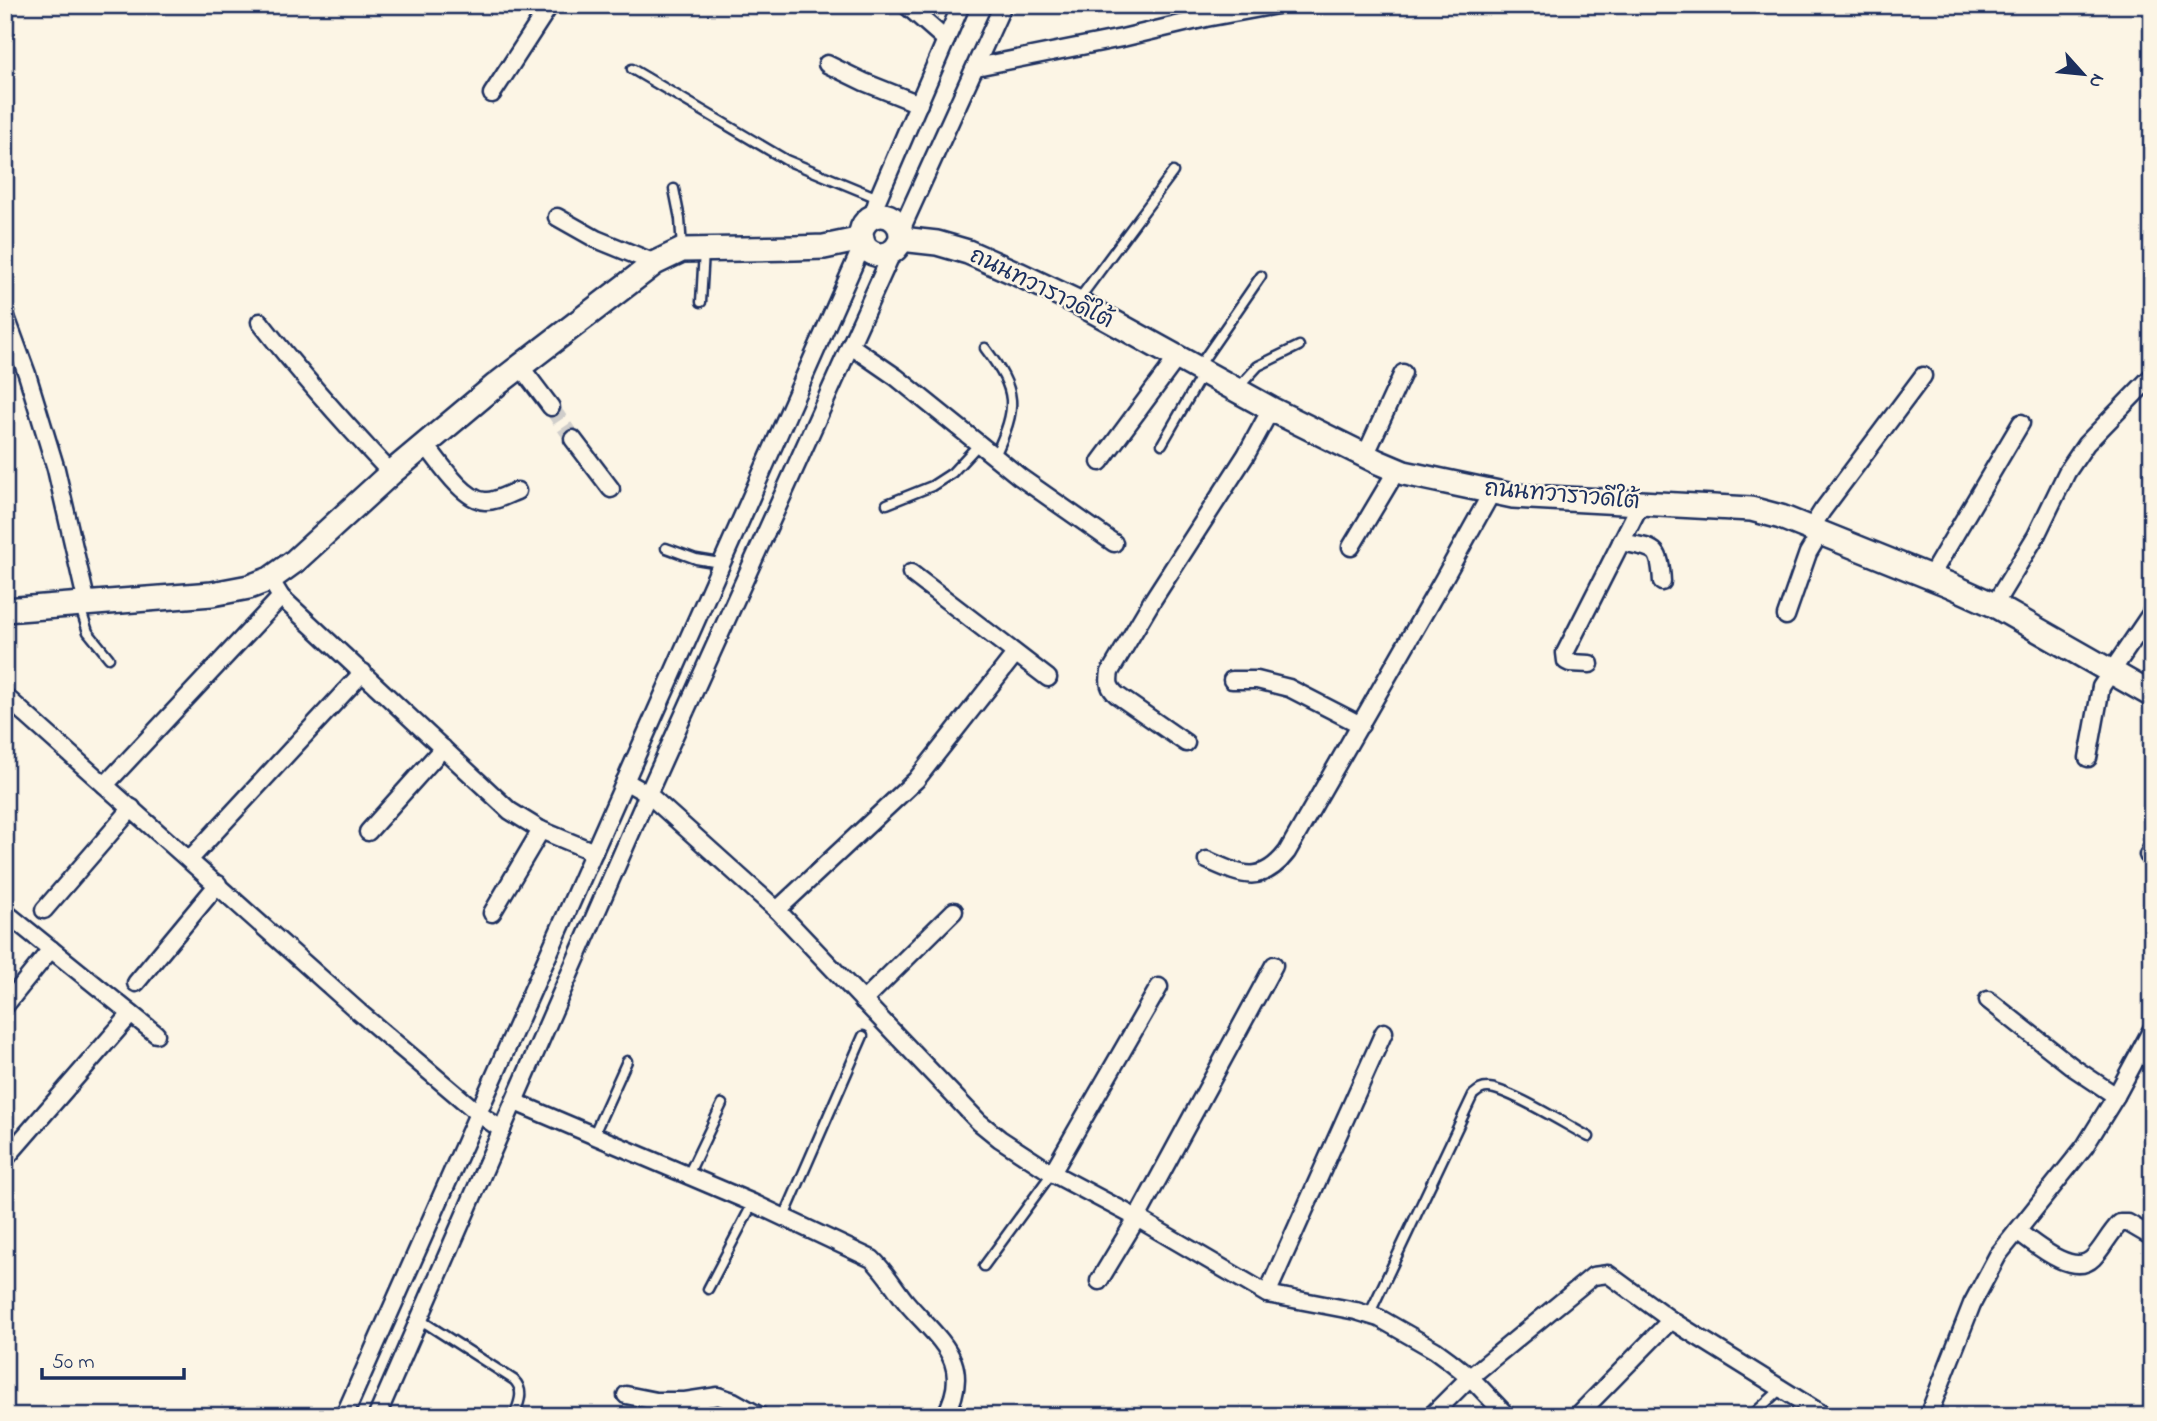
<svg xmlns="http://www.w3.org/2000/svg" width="2157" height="1421" viewBox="0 0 2157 1421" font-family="'Indie Flower','Playpen Sans Thai',sans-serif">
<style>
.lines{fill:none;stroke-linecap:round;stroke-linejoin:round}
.street-tunnel{stroke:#cfcdca;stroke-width:16;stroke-dasharray:16 8;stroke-linecap:butt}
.lane-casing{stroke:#1b2f5e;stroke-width:13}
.street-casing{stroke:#1b2f5e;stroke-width:21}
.secondary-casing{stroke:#1b2f5e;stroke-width:28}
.lane{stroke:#fcf5e5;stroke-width:8}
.street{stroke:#fcf5e5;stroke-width:16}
.secondary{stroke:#fcf5e5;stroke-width:23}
.labels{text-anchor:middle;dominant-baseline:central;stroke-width:5;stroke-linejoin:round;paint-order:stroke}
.street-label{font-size:23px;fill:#1b2f5e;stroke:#fcf5e5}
</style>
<rect width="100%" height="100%" fill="#fcf5e5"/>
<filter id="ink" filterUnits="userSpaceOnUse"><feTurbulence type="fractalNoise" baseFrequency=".0143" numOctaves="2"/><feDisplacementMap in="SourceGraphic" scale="14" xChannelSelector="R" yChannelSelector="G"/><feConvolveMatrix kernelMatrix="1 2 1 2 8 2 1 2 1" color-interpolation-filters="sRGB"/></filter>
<g filter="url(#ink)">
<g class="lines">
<polyline class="street-tunnel" points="551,407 573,439"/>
<g class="lane-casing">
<g id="lane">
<polyline points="632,69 786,160 878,198"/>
<polyline points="674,189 680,219 682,249"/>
<polyline points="1079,299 1173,172"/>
<polyline points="701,302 704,251"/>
<path d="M985 348C1018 392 1018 406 995 456"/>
<polyline points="1199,366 1261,276"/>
<polyline points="1237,389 1258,366 1299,346"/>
<polyline points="1162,444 1203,373"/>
<polyline points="887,504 932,486 952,473 979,444"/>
<polyline points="666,548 696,559 720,563"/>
<polyline points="80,607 88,632 109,658"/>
<polyline points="594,1134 627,1061"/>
<polyline points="688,1175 722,1104"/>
<polyline points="784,1217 863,1036"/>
<polyline points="984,1266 1052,1173"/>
<polyline points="708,1289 753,1203"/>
<path d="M1369 1315 1473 1095C1478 1091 1481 1088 1488 1088 1507 1088 1568 1126 1589 1137"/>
<path d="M419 1319 514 1380C525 1391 519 1403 514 1416"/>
<polyline points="1751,1416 1781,1389"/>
</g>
</g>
<g class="street-casing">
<g id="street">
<polyline points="906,5 946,40"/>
<polyline points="827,64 864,82 919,104"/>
<polyline points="976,67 1122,38 1206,18 1277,5"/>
<polyline points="492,94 550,5"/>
<polyline points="557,217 596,239 655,263"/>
<polyline points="872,218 878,198 961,5"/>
<polyline points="901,230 1003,5"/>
<polyline points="5,314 27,374 56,469 87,604"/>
<path d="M260 322C301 375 345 424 391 473"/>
<polyline points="851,346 896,377 1020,477 1114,543"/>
<polyline points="520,366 551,407"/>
<polyline points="573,439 611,489"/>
<path d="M425 444C438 460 463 500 485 501 495 502 508 494 517 491"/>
<polyline points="1365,456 1403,373"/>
<polyline points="1100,462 1177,358"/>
<polyline points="1810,530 1822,511 1923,376"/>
<path d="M1621 542C1655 549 1660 545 1662 582"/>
<polyline points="1351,547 1397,470"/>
<polyline points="911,573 1048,678"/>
<polyline points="1930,577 2021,423"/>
<polyline points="270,579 281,597 510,811 541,830 594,852"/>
<polyline points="1994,605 2036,536 2067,472 2086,444 2152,376"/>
<polyline points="1786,616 1808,553 1820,533"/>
<polyline points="1590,664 1570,663 1566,661 1565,653 1641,503"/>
<polyline points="1232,680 1257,680 1289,688 1361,725"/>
<polyline points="5,696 359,1012 478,1113 502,1130"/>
<path d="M1186 743 1117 695C1109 688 1108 683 1110 672L1152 601 1246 455 1271 409"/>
<polyline points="2088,758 2101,687 2152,612"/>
<polyline points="625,781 648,794 777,910 979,1122 1000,1139 1052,1173 1137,1218 1267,1294 1356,1311 1379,1318 1435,1350 1450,1361 1470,1377 1507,1416"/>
<polyline points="105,785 281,597"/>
<polyline points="368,832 443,748"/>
<polyline points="2148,855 2152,849"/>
<polyline points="190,859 363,672"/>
<path d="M1207 860C1241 875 1261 886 1287 852L1443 580 1492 492"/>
<polyline points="44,910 132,808"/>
<polyline points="777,910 916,780 1015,654"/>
<polyline points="5,912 156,1034"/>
<polyline points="492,913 541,830"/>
<polyline points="136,983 218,884"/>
<polyline points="1988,1000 2074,1068 2116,1096"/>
<polyline points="863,1001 954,911"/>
<polyline points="5,1006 51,949"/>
<path d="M515 1102 753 1203 872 1259C885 1271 894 1287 906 1302 938 1340 975 1361 945 1416"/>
<polyline points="5,1159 131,1014"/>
<polyline points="1052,1173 1159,987"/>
<path d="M2017 1231C2034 1243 2073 1278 2093 1258 2103 1248 2109 1234 2120 1223H2128L2152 1237"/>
<polyline points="1099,1281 1137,1218 1274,965"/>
<polyline points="1267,1294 1384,1032"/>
<polyline points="626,1395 656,1401 685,1401 718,1396 733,1401 760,1416"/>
<path d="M344 1416C517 1025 687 633 863 244"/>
<polyline points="377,1416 648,794 892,253"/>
<polyline points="1431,1416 1470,1377 1593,1276 1608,1274 1671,1320 1825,1416"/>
<polyline points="1577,1416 1671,1320"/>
<polyline points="1928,1416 1972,1304 1998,1255 2085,1146 2116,1096 2152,1029"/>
</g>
</g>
<g class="secondary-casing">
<g id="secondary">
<circle cx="881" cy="235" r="20"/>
<polyline points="901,239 937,243 968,252 1018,274 1077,302 1271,409 1378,462 1404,473 1513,496 1751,509 1781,517 1950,585 1994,605 2152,695"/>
<polyline points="5,610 212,594 249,587 270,579 295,561 391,473 496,385 655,263 682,250 795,248 824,247 862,239"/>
</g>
</g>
<use href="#lane" class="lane"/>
<use href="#street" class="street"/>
<use href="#secondary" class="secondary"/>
</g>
</g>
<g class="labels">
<g class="street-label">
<text transform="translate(1041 289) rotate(26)">ถนนทวาราวดีใต้</text>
<text transform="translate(1562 496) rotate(5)">ถนนทวาราวดีใต้</text>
</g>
</g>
<rect width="2157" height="1421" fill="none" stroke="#fcf5e5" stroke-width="28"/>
<rect x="14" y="14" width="2129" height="1393" fill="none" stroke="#1b2f5e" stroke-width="2.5" filter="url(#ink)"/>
<g transform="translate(2083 74) rotate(117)" stroke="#fcf5e5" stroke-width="5" paint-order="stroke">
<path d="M0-5L12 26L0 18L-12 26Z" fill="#1b2f5e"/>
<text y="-10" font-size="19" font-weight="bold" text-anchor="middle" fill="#1b2f5e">N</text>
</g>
<path d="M42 1368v10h142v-10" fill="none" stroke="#1b2f5e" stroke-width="3.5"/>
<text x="52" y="1368" font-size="21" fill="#1b2f5e" stroke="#fcf5e5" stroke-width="5" paint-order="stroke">50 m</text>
</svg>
